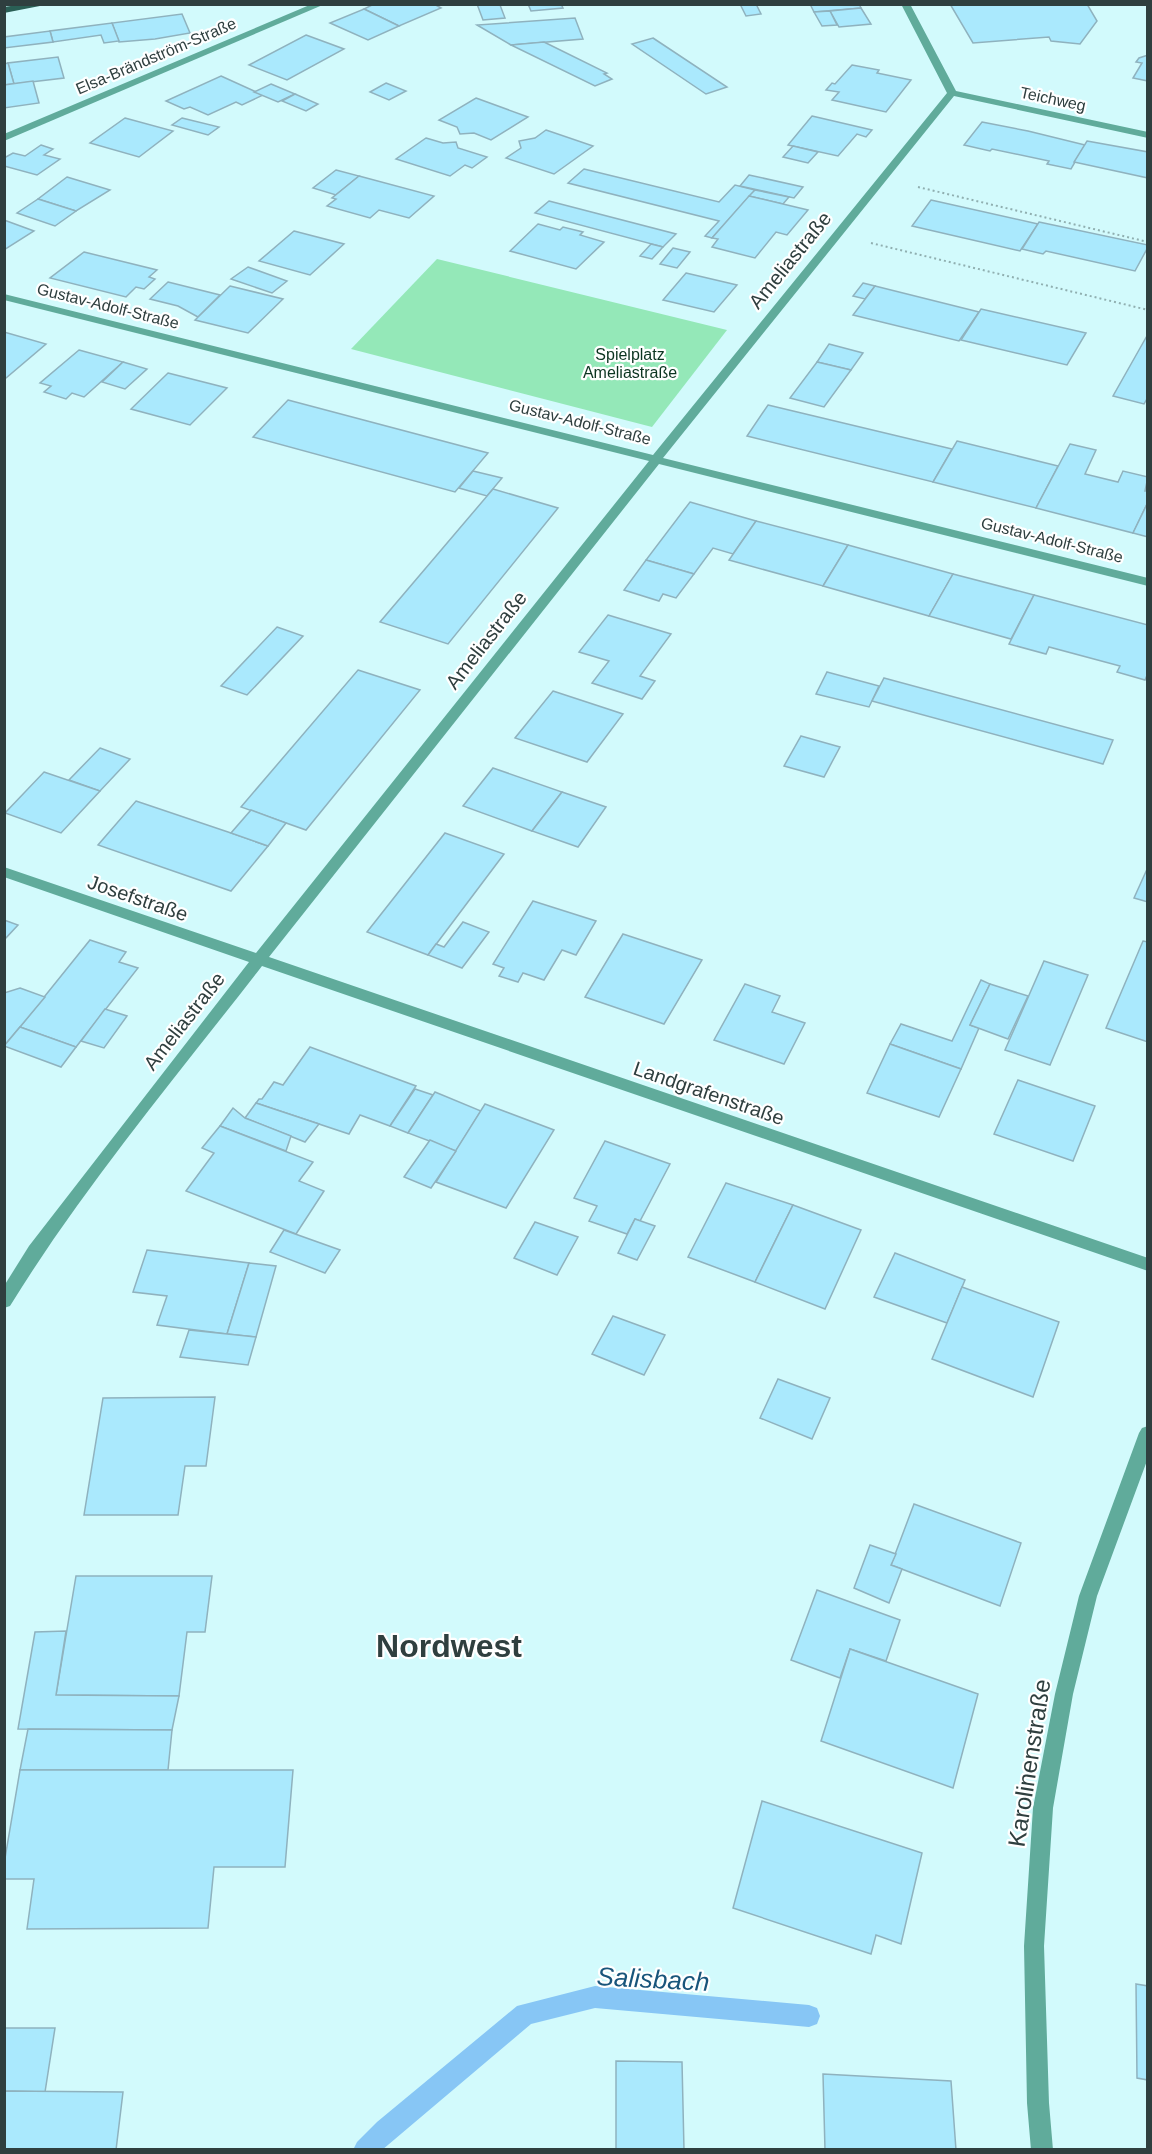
<svg xmlns="http://www.w3.org/2000/svg" width="1152" height="2154" viewBox="0 0 1152 2154" font-family="Arial,sans-serif">
<style>
.green{fill:#94e8b8}
.lines{fill:none;stroke-linecap:round;stroke-linejoin:round}
.stream{fill:#87c6f5;fill-rule:evenodd}
.building{fill:#aae9fd;stroke:#8fb2be;stroke-width:1.5}
.path{stroke:#90afb0;stroke-width:2;stroke-dasharray:2 3;stroke-linecap:butt}
.minor{fill:#60ab9b;fill-rule:evenodd}
.major{fill:#2a5f55;fill-rule:evenodd}
.labels{text-anchor:middle;dominant-baseline:central;stroke-width:4.5;stroke-linejoin:round;paint-order:stroke}
.far-street-label{font-size:16px;fill:#2f3f3f;stroke:#fff}
.far-park-label{font-size:16px;fill:#0b3420;stroke:#fff}
.street-label{font-size:20px;fill:#2f3f3f;stroke:#fff}
.near-street-label{font-size:24px;fill:#2f3f3f;stroke:#fff}
.near-water-label{font-size:26px;font-style:italic;fill:#18557b;stroke:#fff}
.near-district-label{font-size:32px;font-weight:bold;fill:#2f3f3f;stroke:#fff}
</style>
<rect width="100%" height="100%" fill="#d2fafc"/>
<polygon class="green" points="437,259 727,330 652,427 351,349"/>
<g class="lines">
<polygon class="stream" points="595,1986 809,2005 817,2008 820,2016 817,2024 809,2027 595,2008 531,2024 382,2150 353,2150 357,2142 377,2122 517,2006"/>
</g>
<g class="building">
<polygon points="374,4 434,4 441,8 399,26 364,9"/>
<polygon points="477,4 508,4 500,5 505,18 483,20"/>
<polygon points="528,4 561,4 563,8 531,11"/>
<polygon points="740,4 756,4 761,14 746,16"/>
<polygon points="810,4 859,4 861,8 814,12"/>
<polygon points="950,4 1087,4 1097,21 1080,44 1051,41 1049,37 973,43"/>
<polygon points="861,8 871,24 839,27 830,11"/>
<polygon points="364,9 399,26 368,40 330,23"/>
<polygon points="830,11 837,25 822,26 814,12"/>
<polygon points="182,14 190,33 155,39 119,42 112,23"/>
<polygon points="575,18 583,39 511,45 477,25"/>
<polygon points="112,23 119,41 104,43 101,35 53,42 50,31"/>
<polygon points="50,31 53,42 4,48 4,37"/>
<polygon points="306,35 344,49 287,80 249,65"/>
<polygon points="653,38 727,87 706,94 632,44"/>
<polygon points="544,42 607,73 604,74 612,79 595,86 511,45"/>
<polygon points="1148,55 1148,81 1133,78 1142,63 1136,62 1139,58"/>
<polygon points="58,57 64,78 14,84 8,63"/>
<polygon points="8,63 14,84 4,85 4,64"/>
<polygon points="852,65 879,70 877,73 911,80 886,112 832,100 839,92 826,90 832,83 835,84"/>
<polygon points="221,76 263,95 242,105 236,102 208,115 190,107 184,109 166,101"/>
<polygon points="33,81 39,103 4,108 4,85"/>
<polygon points="386,83 406,91 389,100 370,92"/>
<polygon points="271,84 295,94 278,102 254,92"/>
<polygon points="295,94 318,104 306,111 282,101"/>
<polygon points="476,98 528,117 491,140 474,133 460,134 457,127 439,120"/>
<polygon points="812,116 872,130 866,137 857,134 838,156 788,145"/>
<polygon points="125,118 173,131 139,157 90,143"/>
<polygon points="182,118 219,127 208,135 172,125"/>
<polygon points="982,122 1028,131 1085,145 1071,169 1047,164 1049,161 992,149 990,151 964,145"/>
<polygon points="546,130 593,146 554,174 506,158 521,148 519,141 535,138"/>
<polygon points="426,138 443,143 456,142 458,148 487,157 472,168 465,165 450,176 396,159"/>
<polygon points="1087,141 1148,152 1148,178 1074,162"/>
<polygon points="41,145 53,149 44,155 60,159 37,175 4,166 4,158 13,153 25,156"/>
<polygon points="793,146 818,152 808,163 783,157"/>
<polygon points="584,169 719,202 735,185 755,190 712,238 705,236 719,221 568,183"/>
<polygon points="336,170 359,176 336,195 313,188"/>
<polygon points="749,175 803,187 794,198 740,186"/>
<polygon points="359,176 434,196 409,218 379,210 370,218 327,206 336,199 332,198"/>
<polygon points="67,177 110,190 76,211 38,199"/>
<polygon points="755,190 789,197 783,204 749,196"/>
<polygon points="749,196 808,210 787,235 776,232 755,258 712,247 718,239 712,238"/>
<polygon points="38,199 76,211 55,226 17,213"/>
<polygon points="931,200 1038,224 1020,251 912,226"/>
<polygon points="549,201 676,234 663,247 535,213"/>
<polygon points="4,220 34,231 4,250"/>
<polygon points="1039,222 1148,245 1148,247 1135,271 1046,251 1043,254 1022,249"/>
<polygon points="538,224 560,230 563,227 583,232 580,235 604,242 576,269 510,251"/>
<polygon points="294,231 344,244 310,275 259,261"/>
<polygon points="651,244 663,247 652,259 640,256"/>
<polygon points="673,248 690,252 677,268 660,264"/>
<polygon points="84,252 157,270 149,277 155,279 144,289 136,287 126,297 50,278"/>
<polygon points="248,267 287,281 272,293 231,279"/>
<polygon points="686,273 737,285 714,312 663,300"/>
<polygon points="168,282 220,295 198,317 178,306 150,299"/>
<polygon points="863,283 875,286 865,299 853,296"/>
<polygon points="230,286 283,299 248,333 195,320"/>
<polygon points="875,286 979,312 959,341 853,315"/>
<polygon points="981,309 1086,333 1067,365 961,340"/>
<polygon points="4,332 46,344 6,378 4,378"/>
<polygon points="1148,334 1148,397 1144,404 1113,396"/>
<polygon points="829,344 863,353 851,370 817,362"/>
<polygon points="79,350 123,362 84,397 72,393 66,399 44,392 51,386 40,383"/>
<polygon points="123,362 147,369 125,389 102,382"/>
<polygon points="817,362 851,370 824,407 790,398"/>
<polygon points="168,373 227,388 190,425 131,409"/>
<polygon points="288,400 488,453 455,492 253,437"/>
<polygon points="768,405 952,449 933,482 747,436"/>
<polygon points="957,441 1058,466 1036,508 933,482"/>
<polygon points="1070,444 1096,450 1085,474 1118,482 1123,471 1148,477 1145,491 1148,491 1148,502 1133,533 1036,508"/>
<polygon points="473,471 502,478 487,496 459,488"/>
<polygon points="493,489 558,508 448,644 380,622"/>
<polygon points="690,502 756,521 733,554 713,548 694,574 646,560"/>
<polygon points="1148,502 1148,537 1133,533"/>
<polygon points="756,521 848,545 823,586 729,560"/>
<polygon points="848,545 953,574 929,616 823,586"/>
<polygon points="646,560 694,574 676,598 663,594 659,601 624,590"/>
<polygon points="953,574 1034,595 1011,639 929,616"/>
<polygon points="1034,595 1148,625 1148,673 1145,680 1117,672 1120,666 1049,647 1046,654 1009,644"/>
<polygon points="608,615 671,634 640,676 655,681 642,699 592,683 609,661 579,652"/>
<polygon points="277,627 303,636 247,695 221,686"/>
<polygon points="358,670 420,690 306,830 241,807"/>
<polygon points="827,672 879,686 869,707 816,694"/>
<polygon points="884,678 1113,740 1103,764 872,701"/>
<polygon points="553,691 623,714 587,762 515,738"/>
<polygon points="801,736 840,747 824,777 784,766"/>
<polygon points="100,748 130,759 100,791 69,780"/>
<polygon points="493,768 562,792 532,831 463,806"/>
<polygon points="44,772 100,791 61,833 5,813"/>
<polygon points="562,792 606,807 578,847 532,831"/>
<polygon points="136,801 231,833 268,846 231,891 98,845"/>
<polygon points="251,810 286,823 268,846 231,833"/>
<polygon points="445,833 504,854 428,955 367,932"/>
<polygon points="1148,867 1148,902 1134,898"/>
<polygon points="533,901 596,921 576,955 562,950 544,980 523,973 518,982 499,976 504,968 493,964"/>
<polygon points="4,920 18,925 4,940"/>
<polygon points="463,922 489,932 462,968 428,955 436,944 444,947"/>
<polygon points="623,934 702,960 664,1024 585,997"/>
<polygon points="90,940 126,952 119,962 138,968 76,1047 20,1027"/>
<polygon points="1143,941 1148,942 1148,1042 1106,1028"/>
<polygon points="1044,961 1088,975 1050,1065 1005,1050"/>
<polygon points="981,980 990,984 970,1025 979,1028 961,1069 890,1044 901,1024 952,1041"/>
<polygon points="745,984 780,996 772,1012 805,1023 784,1064 714,1040"/>
<polygon points="990,984 1028,996 1008,1039 970,1025"/>
<polygon points="20,988 45,997 4,1046 4,993"/>
<polygon points="105,1009 127,1016 104,1048 81,1041"/>
<polygon points="20,1027 76,1047 61,1067 4,1046"/>
<polygon points="890,1044 961,1069 939,1117 867,1093"/>
<polygon points="310,1047 416,1086 390,1126 360,1115 349,1134 256,1103 259,1099 262,1099 274,1082 283,1085"/>
<polygon points="1018,1080 1095,1106 1073,1161 994,1134"/>
<polygon points="415,1089 433,1095 408,1133 390,1126"/>
<polygon points="435,1092 481,1111 456,1151 408,1133"/>
<polygon points="256,1103 319,1124 305,1142 245,1118"/>
<polygon points="485,1104 554,1130 506,1208 436,1182"/>
<polygon points="233,1108 245,1118 291,1136 286,1151 220,1126"/>
<polygon points="220,1126 313,1162 299,1181 324,1191 296,1234 186,1191 214,1153 202,1148"/>
<polygon points="430,1140 456,1151 431,1188 404,1177"/>
<polygon points="605,1141 670,1164 640,1221 635,1219 627,1234 589,1221 597,1206 574,1198"/>
<polygon points="726,1183 793,1205 755,1282 688,1257"/>
<polygon points="793,1205 861,1230 825,1309 755,1282"/>
<polygon points="635,1219 655,1226 637,1260 618,1253"/>
<polygon points="535,1222 578,1237 557,1275 514,1258"/>
<polygon points="284,1230 340,1250 325,1273 270,1252"/>
<polygon points="147,1250 249,1263 227,1334 157,1325 167,1296 133,1292"/>
<polygon points="895,1253 965,1280 947,1323 874,1297"/>
<polygon points="249,1263 276,1266 256,1337 227,1334"/>
<polygon points="962,1287 1059,1322 1033,1397 932,1359"/>
<polygon points="613,1316 665,1335 644,1375 592,1354"/>
<polygon points="189,1330 256,1337 248,1365 180,1357"/>
<polygon points="778,1379 830,1398 812,1439 760,1418"/>
<polygon points="215,1397 206,1466 185,1466 178,1515 84,1515 103,1398"/>
<polygon points="914,1504 1021,1543 1000,1606 891,1565"/>
<polygon points="870,1545 896,1554 891,1565 902,1569 889,1603 854,1588"/>
<polygon points="76,1576 212,1576 205,1632 187,1632 179,1696 56,1695"/>
<polygon points="817,1590 900,1620 886,1661 850,1649 840,1678 791,1660"/>
<polygon points="66,1631 56,1695 179,1696 172,1730 18,1729 35,1632"/>
<polygon points="850,1649 978,1694 953,1788 821,1741"/>
<polygon points="28,1729 172,1730 168,1770 20,1770"/>
<polygon points="20,1770 293,1770 285,1867 214,1867 208,1928 27,1929 34,1879 4,1879 4,1864"/>
<polygon points="762,1801 922,1853 901,1944 876,1935 871,1954 733,1908"/>
<polygon points="1136,1984 1148,1986 1148,2080 1137,2078"/>
<polygon points="4,2028 55,2028 45,2092 4,2091"/>
<polygon points="616,2061 682,2062 684,2150 616,2150"/>
<polygon points="823,2074 951,2081 956,2150 825,2150"/>
<polygon points="4,2091 123,2092 116,2150 4,2150"/>
</g>
<g class="lines">
<g class="path">
<polyline points="918,187 1148,242"/>
<polyline points="871,243 1148,310"/>
</g>
<g class="minor">
<polygon points="312,4 325,4 4,141 4,134"/>
<path d="M901 4H910L956 91 1148 132V138L954 96 663 458 1148 578V586L659 464 269 957 1148 1258V1271L262 966C176 1077 84 1186 10 1306L4 1308V1286L29 1246 249 962 4 877V867L256 953 649 461 4 300V294L653 455 947 93Z"/>
<polygon points="1148,1426 1148,1458 1097,1596 1073,1694 1053,1808 1044,1946 1049,2103 1053,2150 1031,2150 1027,2103 1024,1946 1033,1808 1055,1694 1079,1596 1139,1433 1142,1428"/>
</g>
<polygon class="major" points="24,4 50,4 4,13 4,7"/>
</g>
<g class="labels">
<g class="far-street-label">
<text transform="translate(156 56) rotate(-23)">Elsa-Brändström-Straße</text>
<text transform="translate(1053 99) rotate(12)">Teichweg</text>
<text transform="translate(108 306) rotate(14)">Gustav-Adolf-Straße</text>
<text transform="translate(580 422) rotate(14)">Gustav-Adolf-Straße</text>
<text transform="translate(1052 540) rotate(14)">Gustav-Adolf-Straße</text>
</g>
<g class="far-park-label">
<text x="630" y="354">Spielplatz<tspan x="630" dy="18">Ameliastraße</tspan></text>
</g>
<g class="street-label">
<text transform="translate(790 260) rotate(-51)">Ameliastraße</text>
<text transform="translate(486 640) rotate(-52)">Ameliastraße</text>
<text transform="translate(138 898) rotate(19)">Josefstraße</text>
<text transform="translate(184 1021) rotate(-52)">Ameliastraße</text>
<text transform="translate(709 1093) rotate(19)">Landgrafenstraße</text>
</g>
<g class="near-street-label">
<text transform="translate(1029 1763) rotate(-81)">Karolinenstraße</text>
</g>
<g class="near-water-label">
<text transform="translate(653 1979) rotate(3)">Salisbach</text>
</g>
<g class="near-district-label">
<text x="449" y="1646">Nordwest</text>
</g>
</g>
<rect width="1152" height="2154" fill="none" stroke="#2f3f3f" stroke-width="12"/>
</svg>
